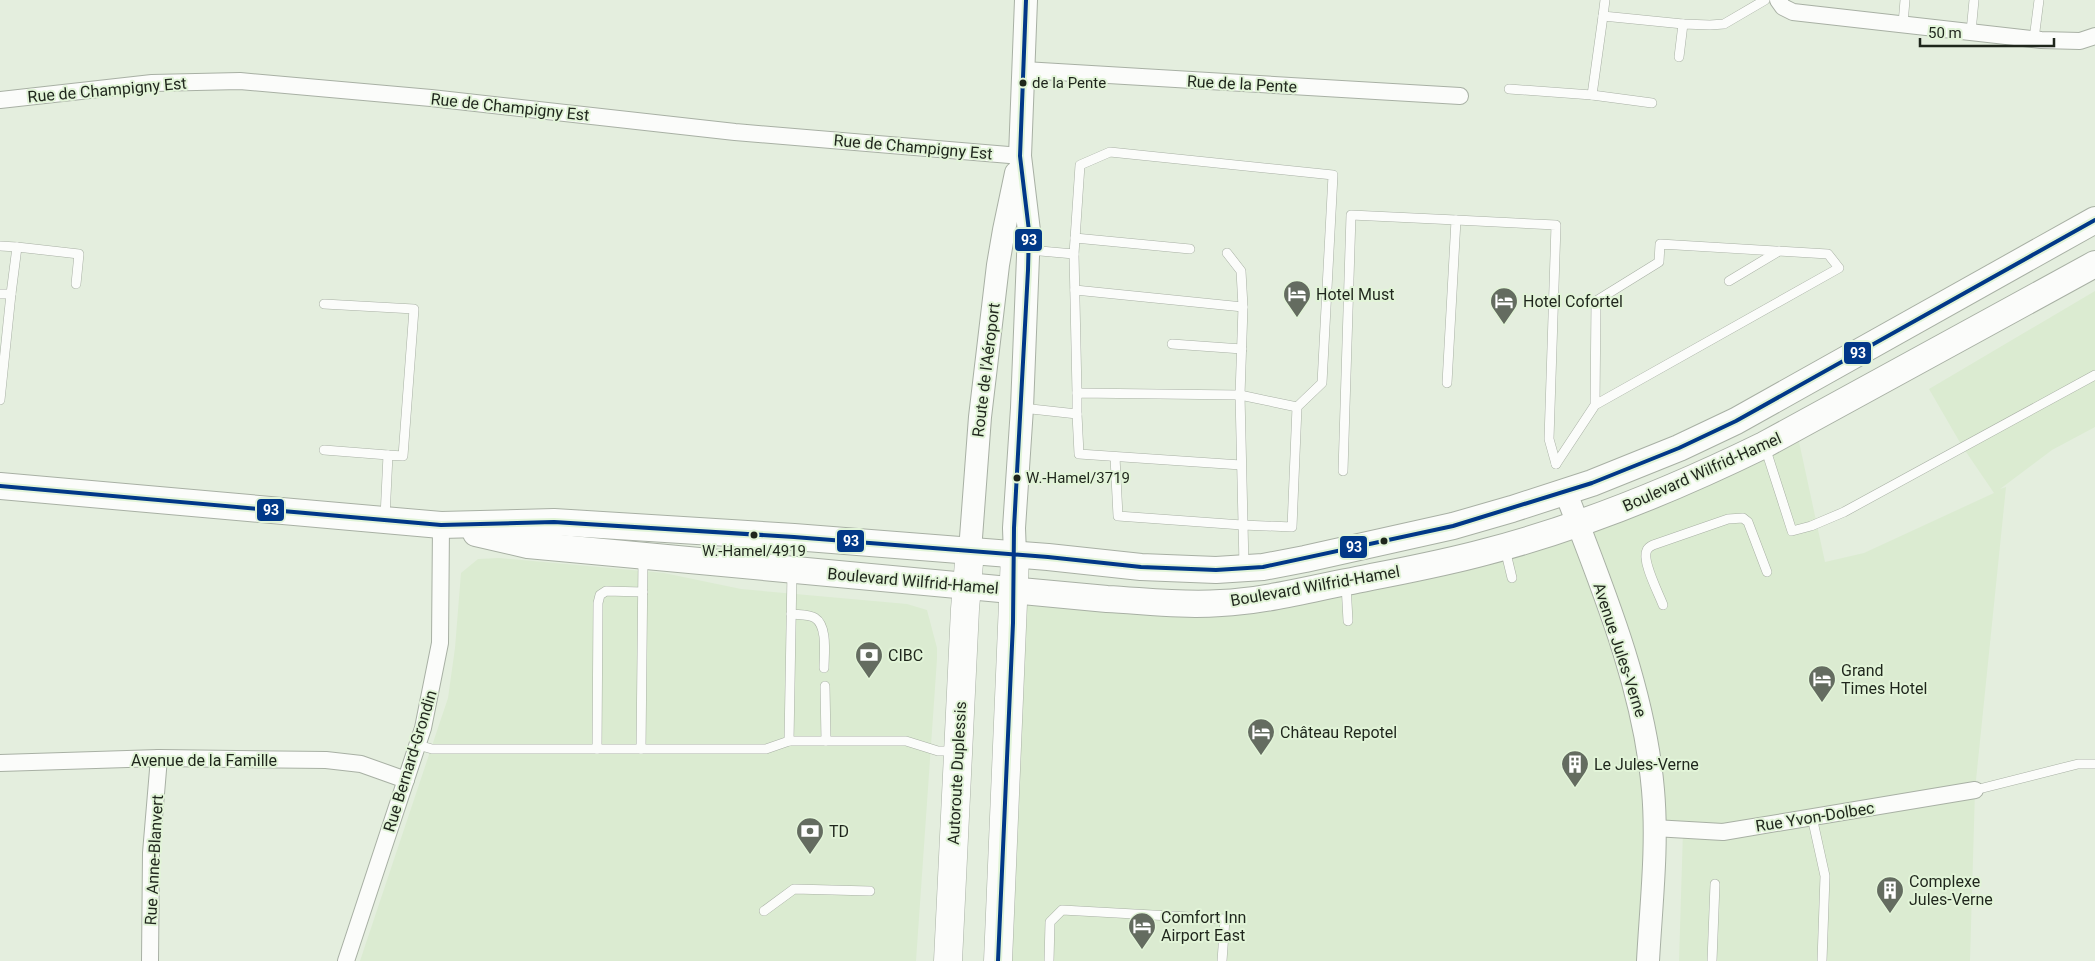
<svg xmlns="http://www.w3.org/2000/svg" width="2095" height="961" viewBox="0 0 2095 961" font-family="Roboto,sans-serif">
<style>
.built{fill:#dbebd1}
.lines{fill:none;stroke-linecap:round;stroke-linejoin:round}
.lane-casing{stroke:#a8b0a4;stroke-width:10}
.street-casing{stroke:#a8b0a4;stroke-width:18}
.secondary-casing{stroke:#a8b0a4;stroke-width:24}
.primary-casing{stroke:#a8b0a4;stroke-width:28}
.highway-casing{stroke:#a8b0a4;stroke-width:29}
.lane{stroke:#fbfcfa;stroke-width:9}
.street{stroke:#fbfcfa;stroke-width:16}
.secondary{stroke:#fbfcfa;stroke-width:22}
.primary{stroke:#fbfcfa;stroke-width:26}
.highway{stroke:#fbfcfa;stroke-width:28}
.bus-1-casing{stroke:#e2f4d8;stroke-width:8}
.bus-1{stroke:#013888;stroke-width:4}
.bus-dot{fill:#1f261c;stroke:#e2f4d8;stroke-width:2}
.labels{text-anchor:middle;dominant-baseline:central;stroke-width:4;stroke-linejoin:round;paint-order:stroke}
.bus-label{font-size:15px;fill:#1f261c;stroke:#e2f4d8;text-anchor:start}
.street-label{font-size:16px;fill:#1f261c;stroke:#e2f4d8}
.poi-label{font-size:16px;fill:#1f261c;stroke:#e2f4d8;text-anchor:start}
.line-badge{stroke:#e2f4d8;stroke-width:2}
.badge-label{font-size:14px;text-anchor:middle;font-weight:bold;fill:#fff}
</style>
<rect width="100%" height="100%" fill="#e4eede"/>
<g class="built">
<polygon points="2095,291 2095,427 2052,450 2000,489 2006,487 1975,790 1970,961 1679,961 1683,831 1655,829 1648,961 998,961 1013,590 1179,604 1458,559 1796,428 1825,562 1864,553 1994,493 1962,446 1929,389"/>
<polygon points="499,558 664,573 741,589 907,604 927,610 937,648 937,659 916,961 360,961 448,698 455,648 461,573 478,559"/>
</g>
<g class="lines">
<g class="lane-casing">
<g id="lane">
<polyline points="1605,0 1603,16 1683,24"/>
<polyline points="1903,24 1905,0"/>
<polyline points="1971,32 1974,0"/>
<polyline points="2034,39 2039,0"/>
<polyline points="1679,57 1683,24 1710,25 1724,24 1765,0"/>
<polyline points="1509,89 1592,95 1603,16"/>
<polyline points="1592,95 1652,103"/>
<polyline points="1456,220 1556,225 1549,439 1556,464"/>
<polyline points="1075,238 1190,249"/>
<polyline points="0,246 17,247 11,294"/>
<polyline points="17,247 79,254 76,284"/>
<polyline points="1029,250 1074,254 1080,165 1110,152 1333,175 1322,383 1297,407 1292,527 1242,525 1118,516 1115,457"/>
<polyline points="1074,254 1077,393"/>
<polyline points="1729,281 1779,251"/>
<polyline points="1075,290 1243,307 1241,271 1227,253"/>
<polyline points="0,294 11,294 0,400"/>
<polyline points="324,304 414,309 403,456 388,455 385,517"/>
<polyline points="1243,307 1240,395 1244,566"/>
<polyline points="1172,344 1242,349"/>
<polyline points="1022,408 1077,414 1077,393 1240,395 1297,407"/>
<polyline points="1077,414 1079,454 1241,465"/>
<polyline points="1765,447 1792,531 1811,526 1844,512 2095,375"/>
<polyline points="324,450 388,455"/>
<polyline points="1556,464 1595,405 1839,268 1828,254 1660,244 1659,262 1596,301 1595,405"/>
<polyline points="1343,471 1351,215 1456,220 1447,383"/>
<polyline points="1505,549 1512,578"/>
<polyline points="1346,584 1348,621"/>
<path d="M1663 605C1659 594 1641 560 1647 550 1648 548 1651 546 1653 545L1728 519 1743 518 1748 522 1767 572"/>
<path d="M791 614C798 615 809 614 815 618 828 626 824 655 824 668"/>
<polyline points="825,686 826,741"/>
<polyline points="789,741 792,571"/>
<polyline points="418,745 432,749 641,749 643,559"/>
<polyline points="597,749 598,603 600,595 606,591 643,592"/>
<polyline points="641,749 766,749 789,741 906,741 938,751 955,751"/>
<polyline points="1975,790 2078,764 2095,764"/>
<polyline points="1812,817 1825,876 1822,961"/>
<polyline points="764,911 794,889 870,891"/>
<polyline points="1049,961 1050,922 1062,910 1225,919 1222,961"/>
<polyline points="1712,961 1715,884"/>
</g>
</g>
<g class="street-casing">
<g id="street">
<polyline points="1778,0 1783,7 1793,12 2041,40 2080,41 2095,36"/>
<polyline points="1024,70 1460,96"/>
<polyline points="0,100 152,83 240,81 431,98 735,132 1020,156"/>
<polyline points="0,763 159,758 326,760 361,764 406,780"/>
<polyline points="1654,828 1723,832 1975,790"/>
<polyline points="150,961 151,853 159,758"/>
<polyline points="346,961 423,728 440,643 441,525"/>
</g>
</g>
<g class="secondary-casing">
<g id="secondary">
<path d="M1566 493C1603 589 1644 687 1653 790 1658 846 1651 905 1648 961"/>
<polyline points="970,551 980,417 998,265 1004,230 1016,173"/>
<polyline points="1015,555 1014,528 1022,408 1029,231 1020,156 1026,0"/>
</g>
</g>
<g class="primary-casing">
<g id="primary">
<polyline points="0,486 441,525 554,522 794,537 1048,557 1141,567 1216,570 1263,567 1305,559 1453,526 1512,509 1592,483 1679,448 1736,421 2095,220"/>
<path d="M476 533 528 545 1107 599C1145 601 1183 606 1221 603 1265 601 1308 589 1352 581 1396 572 1441 564 1485 552 1582 527 1674 489 1764 445L2095 264"/>
</g>
</g>
<g class="highway-casing">
<g id="highway">
<polyline points="948,961 965,609 970,551"/>
<polyline points="998,961 1015,555"/>
</g>
</g>
<use href="#lane" class="lane"/>
<use href="#street" class="street"/>
<use href="#secondary" class="secondary"/>
<use href="#primary" class="primary"/>
<use href="#highway" class="highway"/>
<g class="bus-1-casing">
<g id="bus-1">
<polyline points="0,486 441,525 554,522 794,537 1048,557 1141,567 1216,570 1263,567 1453,526 1592,483 1679,448 1736,421 2095,220"/>
<polyline points="998,961 1013,623 1014,528 1028,270 1029,231 1020,156 1026,0"/>
</g>
</g>
<use href="#bus-1" class="bus-1"/>
</g>
<defs>
<g id="hotel-pin" transform="scale(1.4375)"><path d="M0 17L-7.5 6A9.5 9.5 0 1 1 7.5 6Z" fill="#646c60" stroke="#e2f4d8"/><path d="M-6-4.5h1.5V1H6V5H4.5V3h-9V5H-6ZM-4 0a1.8 1.8 0 1 1 3.6 0ZM.5 0V-2.5h3Q6-2.5 6 0Z" fill="#fff"/></g>
<g id="bank-pin" transform="scale(1.4375)"><path d="M0 17L-7.5 6A9.5 9.5 0 1 1 7.5 6Z" fill="#646c60" stroke="#e2f4d8"/><path d="M-6-4H6V4H-6ZM0-2.3a2.3 2.3 0 1 0 0 4.6a2.3 2.3 0 1 0 0-4.6Z" fill="#fff"/></g>
<g id="building-pin" transform="scale(1.4375)"><path d="M0 17L-7.5 6A9.5 9.5 0 1 1 7.5 6Z" fill="#646c60" stroke="#e2f4d8"/><path d="M-4-6H4V6H1V3H-1V6H-4ZM-2.5-4.3h1.7v1.8h-1.7ZM.8-4.3h1.7v1.8H.8ZM-2.5-1h1.7V.8h-1.7ZM.8-1h1.7V.8H.8Z" fill="#fff"/></g>
</defs>
<g fill-rule="evenodd">
<use href="#hotel-pin" x="1297" y="294"/>
<use href="#hotel-pin" x="1504" y="301"/>
<use href="#bank-pin" x="869" y="655"/>
<use href="#hotel-pin" x="1822" y="679"/>
<use href="#hotel-pin" x="1261" y="732"/>
<use href="#building-pin" x="1575" y="764"/>
<use href="#bank-pin" x="810" y="831"/>
<use href="#building-pin" x="1890" y="890"/>
<use href="#hotel-pin" x="1142" y="926"/>
</g>
<g class="bus-dot">
<circle cx="1023" cy="83" r="4.5"/>
<circle cx="1017" cy="478" r="4.5"/>
<circle cx="754" cy="535" r="4.5"/>
<circle cx="1384" cy="541" r="4.5"/>
</g>
<g class="labels">
<g class="bus-label">
<text x="1032" y="83">de la Pente</text>
<text x="1026" y="478">W.-Hamel/3719</text>
<text x="754" y="551" text-anchor="middle">W.-Hamel/4919</text>
</g>
<g class="street-label">
<text transform="translate(1242 84) rotate(3)">Rue de la Pente</text>
<text transform="translate(107 90) rotate(-5)">Rue de Champigny Est</text>
<text transform="translate(510 107) rotate(6)">Rue de Champigny Est</text>
<text transform="translate(913 147) rotate(5)">Rue de Champigny Est</text>
<text transform="translate(986 370) rotate(-83)">Route de l'Aéroport</text>
<text transform="translate(1702 472) rotate(-24)">Boulevard Wilfrid-Hamel</text>
<text transform="translate(913 581) rotate(5)">Boulevard Wilfrid-Hamel</text>
<text transform="translate(1315 586) rotate(-10)">Boulevard Wilfrid-Hamel</text>
<text transform="translate(1620 650) rotate(72)">Avenue Jules-Verne</text>
<text x="204" y="760">Avenue de la Famille</text>
<text transform="translate(410 761) rotate(-73)">Rue Bernard-Grondin</text>
<text transform="translate(957 773) rotate(-87)">Autoroute Duplessis</text>
<text transform="translate(1815 817) rotate(-9)">Rue Yvon-Dolbec</text>
<text transform="translate(154 860) rotate(-87)">Rue Anne-Blanvert</text>
</g>
<g class="poi-label">
<text x="1316" y="294">Hotel Must</text>
<text x="1523" y="301">Hotel Cofortel</text>
<text x="888" y="655">CIBC</text>
<text x="1841" y="670">Grand<tspan x="1841" dy="18">Times Hotel</tspan></text>
<text x="1280" y="732">Château Repotel</text>
<text x="1594" y="764">Le Jules-Verne</text>
<text x="829" y="831">TD</text>
<text x="1909" y="881">Complexe<tspan x="1909" dy="18">Jules-Verne</tspan></text>
<text x="1161" y="917">Comfort Inn<tspan x="1161" dy="18">Airport East</tspan></text>
</g>
</g>
<g class="line-badge">
<rect x="1014" y="228" width="29" height="24" rx="5" fill="#013888"/>
<rect x="1843" y="341" width="29" height="24" rx="5" fill="#013888"/>
<rect x="256" y="498" width="29" height="24" rx="5" fill="#013888"/>
<rect x="836" y="529" width="29" height="24" rx="5" fill="#013888"/>
<rect x="1339" y="535" width="29" height="24" rx="5" fill="#013888"/>
</g>
<g class="badge-label">
<text x="1029" y="245">93</text>
<text x="1858" y="358">93</text>
<text x="271" y="515">93</text>
<text x="851" y="546">93</text>
<text x="1354" y="552">93</text>
</g>
<path d="M1920 38v8h134v-8" fill="none" stroke="#1f261c" stroke-width="2.5"/>
<text x="1928" y="38" font-size="15" fill="#1f261c" stroke="#e2f4d8" stroke-width="4" paint-order="stroke">50 m</text>
</svg>
